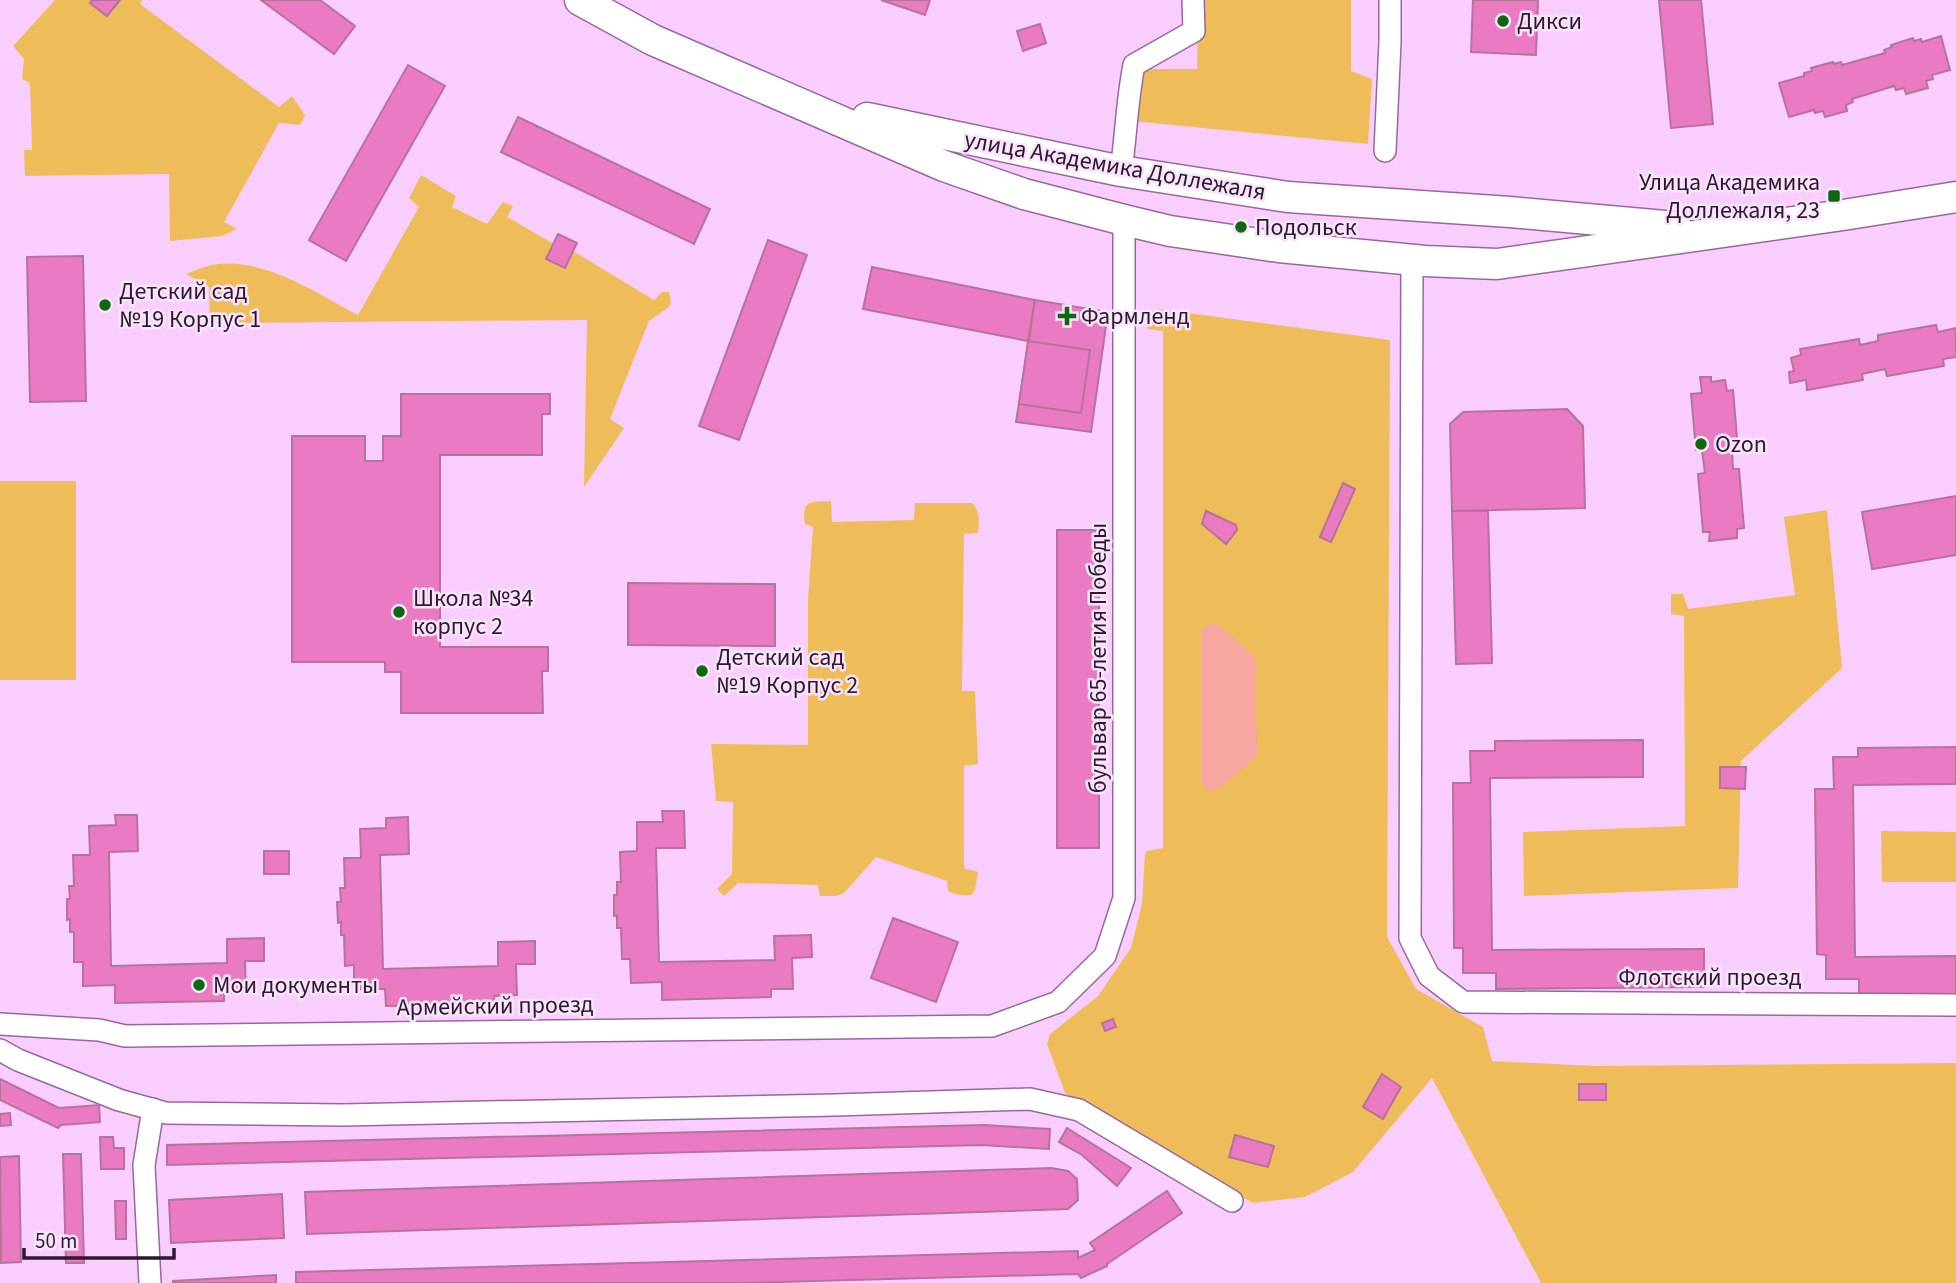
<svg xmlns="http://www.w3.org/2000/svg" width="1956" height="1283" viewBox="0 0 1956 1283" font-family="'Source Sans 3',sans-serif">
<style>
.green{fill:#eebd5a}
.water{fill:#f7a6a2}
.building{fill:#ea7ac1;stroke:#b6739c;stroke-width:2}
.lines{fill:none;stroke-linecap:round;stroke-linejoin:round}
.minor-casing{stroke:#99679f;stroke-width:24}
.secondary-casing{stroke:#99679f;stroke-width:33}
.minor{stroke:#fff;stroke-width:21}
.secondary{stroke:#fff;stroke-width:30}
.poi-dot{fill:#0d6810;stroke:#f9e4fc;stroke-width:2.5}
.labels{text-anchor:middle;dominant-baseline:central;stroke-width:5;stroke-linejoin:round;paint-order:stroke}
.poi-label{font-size:24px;fill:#2d192f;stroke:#f9e4fc;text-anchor:start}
.street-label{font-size:24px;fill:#2d192f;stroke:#f9e4fc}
</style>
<rect width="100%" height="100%" fill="#f9cefe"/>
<g class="green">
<polygon points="55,0 142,0 140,4 279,107 292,96 305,115 300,125 279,123 224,222 237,229 222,236 170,241 169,174 25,176 24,150 32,150 30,83 22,79 24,59 13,46"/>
<polygon points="1198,0 1351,0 1351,71 1372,79 1368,144 1132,121 1133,69 1197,69"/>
<path d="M421 175 456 196 452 207 487 224 503 202 513 206 507 217 554 244 573 251 654 300 662 292H669L671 302 669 307 649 321 610 419 624 428 584 487 587 320 210 323 209 287 186 274C194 271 203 267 212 265 262 256 315 292 358 315L419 207 409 198Z"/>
<path d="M1158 309 1390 340 1387 937 1416 989 1483 1027 1492 1061 1595 1066 1956 1063V1283H1541L1432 1078 1353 1172 1305 1197 1253 1203 1157 1149 1065 1093 1047 1044 1050 1034 1098 996 1131 948 1142 904 1145 854 1147 851 1163 848V331L1147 329C1147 318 1147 313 1158 309Z"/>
<rect x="0" y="481" width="76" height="199"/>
<path d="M831 501 832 522 914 520 915 503H972C981 512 979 521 978 533L964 534 962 691H975L978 764 964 766V868L978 872 975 890 971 895C962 896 956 895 948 891L947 881 876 857 844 893 836 896H820L818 885 738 883 724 896 717 889 732 874 733 802 716 801 711 744 808 745V599L813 527 805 524C801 499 811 502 831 501Z"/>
<polygon points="1827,510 1842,668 1741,761 1738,888 1524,896 1523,832 1685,826 1684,616 1671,614 1671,594 1683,594 1688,609 1795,595 1784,517"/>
<polygon points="1881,831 1956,832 1956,882 1882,882"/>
</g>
<polygon class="water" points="1213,624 1218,625 1253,655 1255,660 1257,752 1254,759 1217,790 1208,791 1202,784 1202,631 1205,627"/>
<g class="building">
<polygon points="92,0 120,0 107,16 90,3"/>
<polygon points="261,0 320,0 355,26 334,54"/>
<polygon points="881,0 930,0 925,15"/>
<polygon points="1473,0 1538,0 1536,55 1471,52"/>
<polygon points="1659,0 1701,0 1713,124 1671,128"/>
<polygon points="1040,24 1046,43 1023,51 1017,31"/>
<polygon points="1941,36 1950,70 1932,75 1933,79 1926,81 1928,88 1906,94 1904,88 1896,90 1894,86 1852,99 1853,102 1846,105 1847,111 1825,117 1823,111 1815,113 1814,110 1789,117 1779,83 1804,76 1804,73 1812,71 1811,68 1833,62 1834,64 1841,62 1842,65 1885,53 1884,50 1892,47 1891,45 1913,38 1914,41 1921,39 1922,42"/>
<polygon points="408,65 445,86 346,261 309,240"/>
<polygon points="518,117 710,209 694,244 501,152"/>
<polygon points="558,234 577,243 565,268 546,259"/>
<polygon points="768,240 807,255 739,440 699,426"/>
<polygon points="83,256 86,401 30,402 27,257"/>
<polygon points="872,267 1035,300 1028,341 863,309"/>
<polygon points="1035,300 1108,312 1091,432 1016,422"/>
<polygon points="1936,325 1938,332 1956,328 1956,357 1943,359 1944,366 1887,376 1885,369 1862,374 1863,380 1807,390 1806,380 1790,383 1789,372 1794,371 1791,358 1801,355 1800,349 1859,339 1860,345 1878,341 1878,335"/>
<polygon points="1028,341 1090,350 1081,413 1019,404"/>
<polygon points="1700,377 1711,377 1711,382 1725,380 1727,391 1733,390 1738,450 1732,450 1733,469 1739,469 1744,528 1737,529 1737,538 1709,541 1710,532 1703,532 1698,474 1705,473 1702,450 1696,450 1691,394 1702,393"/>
<polygon points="401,394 550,394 550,414 542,414 542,455 440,455 440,647 548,647 548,671 542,671 543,713 401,713 401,672 385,672 385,662 292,662 292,436 365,436 365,461 383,461 383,436 401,436"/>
<polygon points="1567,409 1583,426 1585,508 1452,511 1450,424 1463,412"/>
<polygon points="1343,483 1355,489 1331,542 1320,537"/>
<polygon points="1956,496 1956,555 1872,569 1862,512"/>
<polygon points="1206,511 1236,525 1237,530 1226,544 1202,524"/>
<polygon points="1452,511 1488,511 1492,663 1456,664"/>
<rect x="1057" y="530" width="42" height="318"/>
<polygon points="628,583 775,584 775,646 628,645"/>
<polygon points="1643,740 1643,777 1490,778 1492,950 1704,949 1704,987 1496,989 1496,973 1463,973 1463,948 1454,948 1453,783 1471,783 1470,751 1495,751 1495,741"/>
<polygon points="1956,747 1956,784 1853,785 1855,957 1956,956 1956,994 1859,995 1859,979 1826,979 1826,955 1817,954 1815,789 1834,789 1833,757 1858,757 1858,748"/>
<polygon points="1720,767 1746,767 1745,789 1720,788"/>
<polygon points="662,811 684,811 685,848 656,848 659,962 775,960 774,936 811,935 812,957 792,958 793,989 771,989 771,997 662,1000 662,982 631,983 630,959 622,959 621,928 617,928 617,916 614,916 614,895 617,895 617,882 621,882 620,852 637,851 637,822 663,822"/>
<polygon points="115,815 137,815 138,851 109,852 111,966 227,963 227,939 264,938 264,961 245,961 246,992 224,993 224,1001 115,1003 115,985 83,986 83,962 74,962 74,932 70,932 70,919 67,920 67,899 70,899 69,886 74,886 73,855 90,855 89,826 116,825"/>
<polygon points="408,817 409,854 380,855 383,969 498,966 498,942 535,941 535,964 516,964 517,995 494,996 495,1004 386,1006 385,989 354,989 354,965 345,966 344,935 341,935 341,922 338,923 337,902 341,902 340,888 345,888 344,858 361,858 360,829 386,828 386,818"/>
<rect x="264" y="851" width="25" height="23"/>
<polygon points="893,918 958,942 936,1002 871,978"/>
<polygon points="1113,1019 1116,1027 1105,1031 1102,1023"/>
<polygon points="1382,1074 1401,1087 1383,1119 1363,1107"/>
<polygon points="0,1079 59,1108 99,1105 100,1122 61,1125 58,1128 0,1100"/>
<rect x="1579" y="1084" width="27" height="16"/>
<polygon points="10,1113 11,1125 0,1126 0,1114"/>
<polygon points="984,1125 1050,1129 1049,1149 982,1145 167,1165 167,1145"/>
<polygon points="1067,1128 1131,1168 1117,1186 1082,1155 1059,1142"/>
<polygon points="1235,1135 1274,1146 1268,1167 1229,1157"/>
<polygon points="100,1137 113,1137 114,1148 124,1148 124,1169 101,1169"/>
<polygon points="63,1154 81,1154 84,1263 66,1263"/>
<polygon points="19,1156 21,1262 1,1263 0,1157"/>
<polygon points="1051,1168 1068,1171 1077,1179 1078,1200 1068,1209 307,1234 305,1192"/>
<polygon points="1167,1191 1182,1213 1107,1264 1107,1266 1081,1278 1078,1274 741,1283 296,1283 296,1272 1078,1251 1078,1258 1095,1250 1090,1243"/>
<polygon points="282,1194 284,1238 171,1243 169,1200"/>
<polygon points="115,1201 126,1201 126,1239 116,1239"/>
<polygon points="276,1275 276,1283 173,1283 173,1281"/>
</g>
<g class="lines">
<g class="minor-casing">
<g id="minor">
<polyline points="1385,151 1390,42 1390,0"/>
<path d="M1121 171C1126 136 1127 100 1134 65L1194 31 1193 0"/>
<polyline points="1412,260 1410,938 1429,976 1463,1002 1956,1005"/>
<polyline points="0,1024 99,1030 125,1036 992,1026 1058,1002 1105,956 1124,898 1124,220"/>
<polyline points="0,1050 18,1060 119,1100 166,1113 343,1115 835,1105 1030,1099 1079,1110 1232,1201"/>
<polyline points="150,1283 144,1165 153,1109"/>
</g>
</g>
<g class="secondary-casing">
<g id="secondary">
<polyline points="580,0 653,40 944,166 1024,194 1124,220 1170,231 1279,247 1425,261 1497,264 1843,215 1956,197"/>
<polyline points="867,118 1121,171 1288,197 1510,212 1676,227"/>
</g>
</g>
<use href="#minor" class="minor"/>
<use href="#secondary" class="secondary"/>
</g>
<g class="poi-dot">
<circle cx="1503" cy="21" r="7"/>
<rect x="1827" y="189" width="14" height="14" rx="3.5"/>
<circle cx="1241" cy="227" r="7"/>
<circle cx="105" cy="305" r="7"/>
<path d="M1063.5 305.5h7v7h7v7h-7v7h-7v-7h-7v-7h7z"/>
<circle cx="1701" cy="444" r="7"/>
<circle cx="399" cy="612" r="7"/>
<circle cx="702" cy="671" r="7"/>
<circle cx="199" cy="985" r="7"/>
</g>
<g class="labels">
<g class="poi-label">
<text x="1517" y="21">Дикси</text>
<text x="1820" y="182" text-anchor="end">Улица Академика<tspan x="1820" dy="28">Доллежаля, 23</tspan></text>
<text x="1255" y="227">Подольск</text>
<text x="119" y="291">Детский сад<tspan x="119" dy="28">№19 Корпус 1</tspan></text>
<text x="1081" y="316">Фармленд</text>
<text x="1715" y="444">Ozon</text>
<text x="413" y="598">Школа №34<tspan x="413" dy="28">корпус 2</tspan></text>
<text x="716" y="657">Детский сад<tspan x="716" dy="28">№19 Корпус 2</tspan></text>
<text x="213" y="985">Мои документы</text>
</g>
<g class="street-label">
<text transform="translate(1115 166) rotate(10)">улица Академика Доллежаля</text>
<text transform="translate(1098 658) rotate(-90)">бульвар 65-летия Победы</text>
<text x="1710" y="977">Флотский проезд</text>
<text transform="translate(495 1006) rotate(-1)">Армейский проезд</text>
</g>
</g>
<path d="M24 1248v10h150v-10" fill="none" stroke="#2d192f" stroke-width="3.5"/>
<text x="35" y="1248" font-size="21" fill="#2d192f" stroke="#f9e4fc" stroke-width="5" paint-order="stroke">50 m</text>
</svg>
